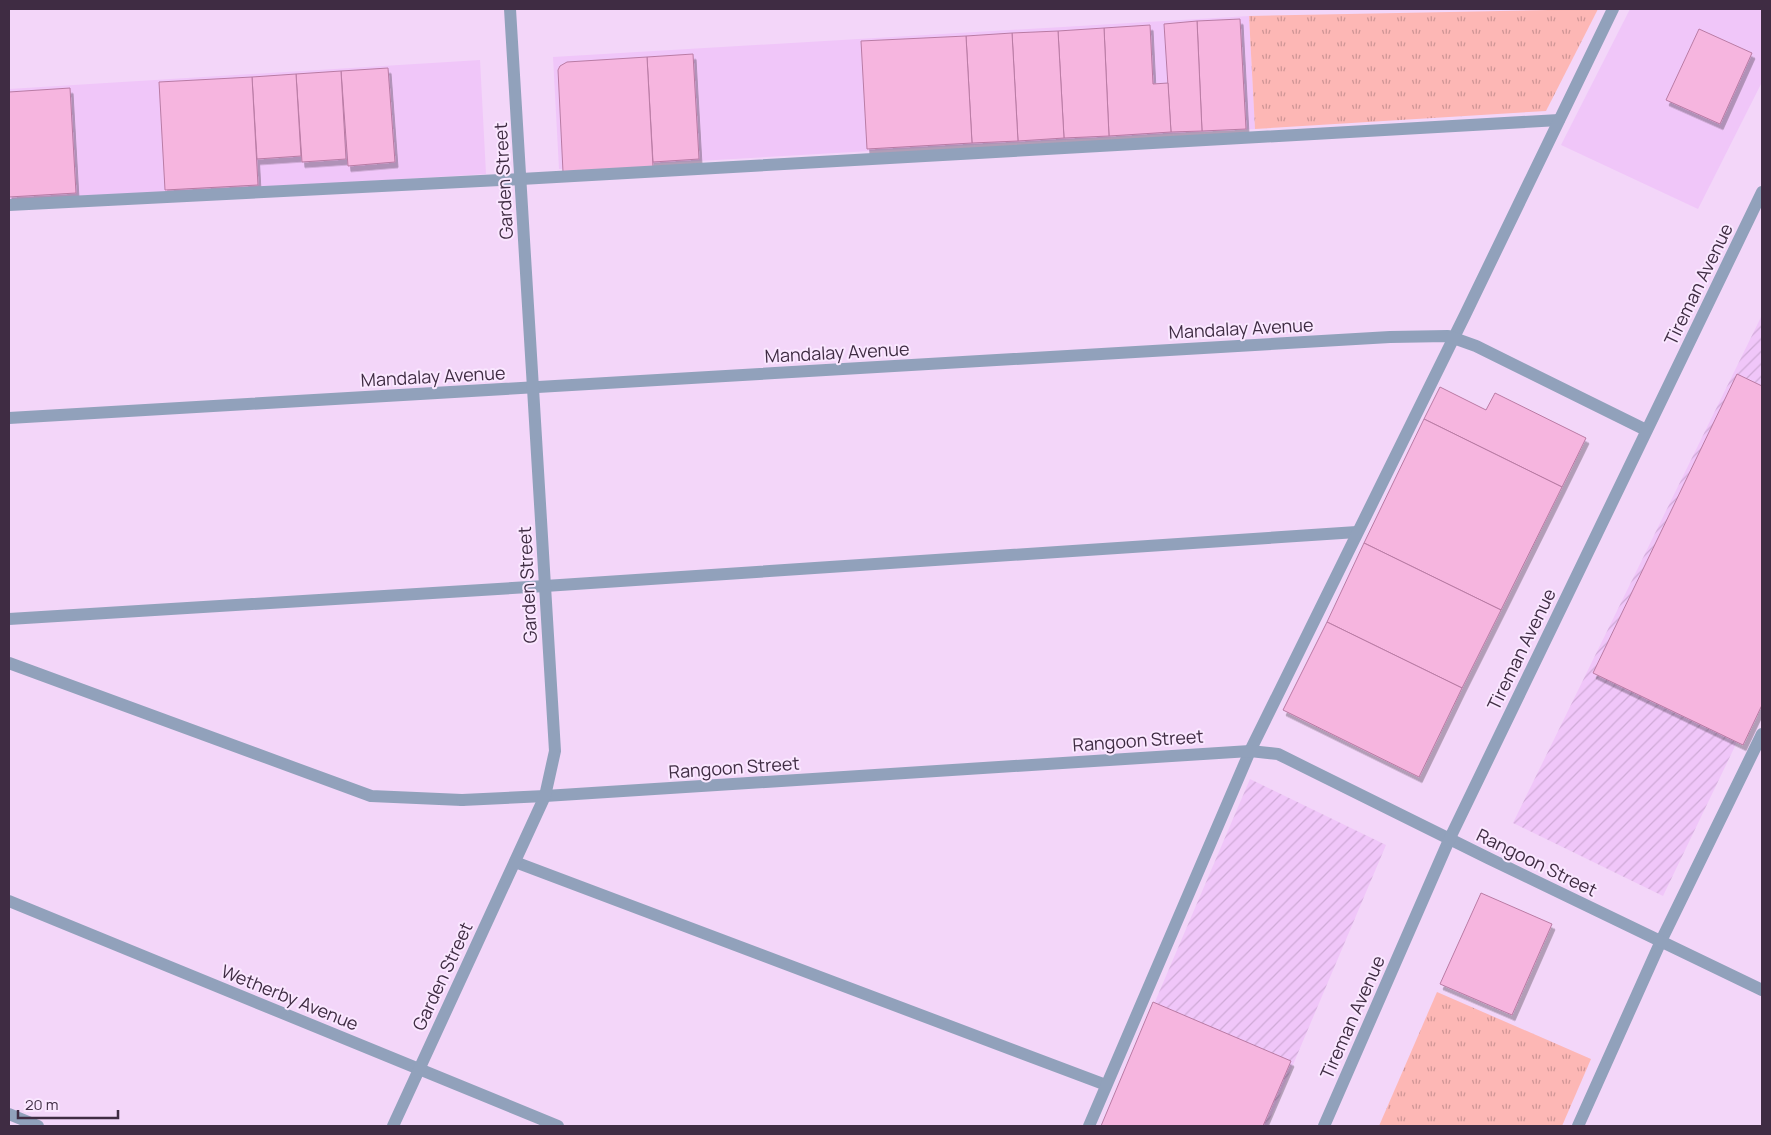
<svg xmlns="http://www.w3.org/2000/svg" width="1771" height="1135" viewBox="0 0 1771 1135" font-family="Manrope,sans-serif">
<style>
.built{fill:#f0c6f9}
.industrial{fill:url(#industrial-furrows)}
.grass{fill:url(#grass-tufts)}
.building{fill:#f6b5df;stroke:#b97ba4;filter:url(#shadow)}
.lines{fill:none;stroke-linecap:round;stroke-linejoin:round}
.service{stroke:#91a1bb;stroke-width:12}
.minor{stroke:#91a1bb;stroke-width:12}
.tertiary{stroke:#91a1bb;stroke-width:12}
.labels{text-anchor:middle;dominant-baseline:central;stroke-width:4;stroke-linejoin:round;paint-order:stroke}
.street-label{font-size:18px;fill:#3f2c43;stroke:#fae7ff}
</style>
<defs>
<pattern id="industrial-furrows" width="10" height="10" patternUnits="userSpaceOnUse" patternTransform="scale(1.25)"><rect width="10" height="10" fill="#f0c6f9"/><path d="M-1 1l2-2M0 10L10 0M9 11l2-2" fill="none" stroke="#cfaad7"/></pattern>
<pattern id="grass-tufts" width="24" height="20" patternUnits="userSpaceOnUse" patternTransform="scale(1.25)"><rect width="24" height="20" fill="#fdb7b5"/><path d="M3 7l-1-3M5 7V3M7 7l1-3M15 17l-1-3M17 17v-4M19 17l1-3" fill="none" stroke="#ce9595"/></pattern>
<filter id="shadow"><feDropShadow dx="3" dy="5.5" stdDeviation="0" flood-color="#0004"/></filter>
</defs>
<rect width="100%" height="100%" fill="#f3d6f9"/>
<g class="built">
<polygon points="1630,9 1762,9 1762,82 1698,209 1561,145"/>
<polygon points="1249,16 1255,129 559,169 553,57"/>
<polygon points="480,60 486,174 9,203 9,89"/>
</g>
<g class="industrial">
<polygon points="1762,315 1762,690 1663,896 1513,823"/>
<polygon points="1250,779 1386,845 1267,1126 1102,1126"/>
</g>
<g class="grass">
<polygon points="1598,9 1546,111 1255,129 1249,16"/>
<polygon points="1437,992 1591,1059 1562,1126 1379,1126"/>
</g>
<g class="building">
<polygon points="1240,19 1246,129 1202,131 1197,21"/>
<polygon points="1197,21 1202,131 1171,132 1164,24"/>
<polygon points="1150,25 1153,84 1168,83 1171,132 1109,136 1104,28"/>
<polygon points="1104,28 1109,136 1064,138 1058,31"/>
<polygon points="1699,29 1752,53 1720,124 1666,100"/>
<polygon points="1058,31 1064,138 1018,141 1012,33"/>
<polygon points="1012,33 1018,141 972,143 966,36"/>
<polygon points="966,36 972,143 867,149 861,41"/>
<polygon points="693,54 699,159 653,162 647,57"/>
<polygon points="647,57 653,167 563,172 558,70 560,66 567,62"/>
<polygon points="388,68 395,162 348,166 341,71"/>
<polygon points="341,71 346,159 302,162 296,74"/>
<polygon points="296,74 301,156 257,159 252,77"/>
<polygon points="252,77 258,185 165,190 159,82"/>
<polygon points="70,88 76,193 9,197 9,92"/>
<polygon points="1737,374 1762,386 1762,705 1743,745 1593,673"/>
<polygon points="1440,387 1486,410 1495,393 1586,438 1562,487 1424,419"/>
<polygon points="1424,419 1562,487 1501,610 1364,543"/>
<polygon points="1364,543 1501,610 1462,688 1327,622"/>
<polygon points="1327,622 1462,688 1419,777 1283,710"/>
<polygon points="1481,893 1552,924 1512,1015 1440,984"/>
<polygon points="1153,1002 1291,1061 1263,1126 1101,1126"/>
</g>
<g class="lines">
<g class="service">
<polyline points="9,205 521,179 1559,120"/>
<polyline points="9,619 545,586 1357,532"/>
<polyline points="9,663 371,796 462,800"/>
<polyline points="515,862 1106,1085"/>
<polyline points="9,1114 38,1126"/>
<polyline points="1089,1126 1250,751 1465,315 1613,9"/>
<polyline points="1578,1126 1661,941 1762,734"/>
</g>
<g class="minor">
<polyline points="9,418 1390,337 1448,336 1476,346 1646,430"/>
<polyline points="462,800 545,796 1250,751 1278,754 1488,858 1762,990"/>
<polyline points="9,901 558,1126"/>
<polyline points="393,1126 545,796 555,751 510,9"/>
</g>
<polyline class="tertiary" points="1324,1126 1449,840 1762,192"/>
</g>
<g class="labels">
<g class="street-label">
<text transform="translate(503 181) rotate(-93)">Garden Street</text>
<text transform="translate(1698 284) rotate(-64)">Tireman Avenue</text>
<text transform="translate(1241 328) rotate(-3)">Mandalay Avenue</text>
<text transform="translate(837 352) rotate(-3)">Mandalay Avenue</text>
<text transform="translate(433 376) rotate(-3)">Mandalay Avenue</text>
<text transform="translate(527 585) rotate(-93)">Garden Street</text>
<text transform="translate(1521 649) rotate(-64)">Tireman Avenue</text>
<text transform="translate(1138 740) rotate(-4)">Rangoon Street</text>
<text transform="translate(734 767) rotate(-4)">Rangoon Street</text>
<text transform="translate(1537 862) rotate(26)">Rangoon Street</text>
<text transform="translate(442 976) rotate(-65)">Garden Street</text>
<text transform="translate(290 997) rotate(22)">Wetherby Avenue</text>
<text transform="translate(1352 1017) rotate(-66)">Tireman Avenue</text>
</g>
</g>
<rect width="1771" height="1135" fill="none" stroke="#3f2c43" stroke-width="20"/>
<path d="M18 1110v8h100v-8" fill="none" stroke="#3f2c43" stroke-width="2.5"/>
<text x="25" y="1110" font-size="15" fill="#3f2c43" stroke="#fae7ff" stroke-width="4" paint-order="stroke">20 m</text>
</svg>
